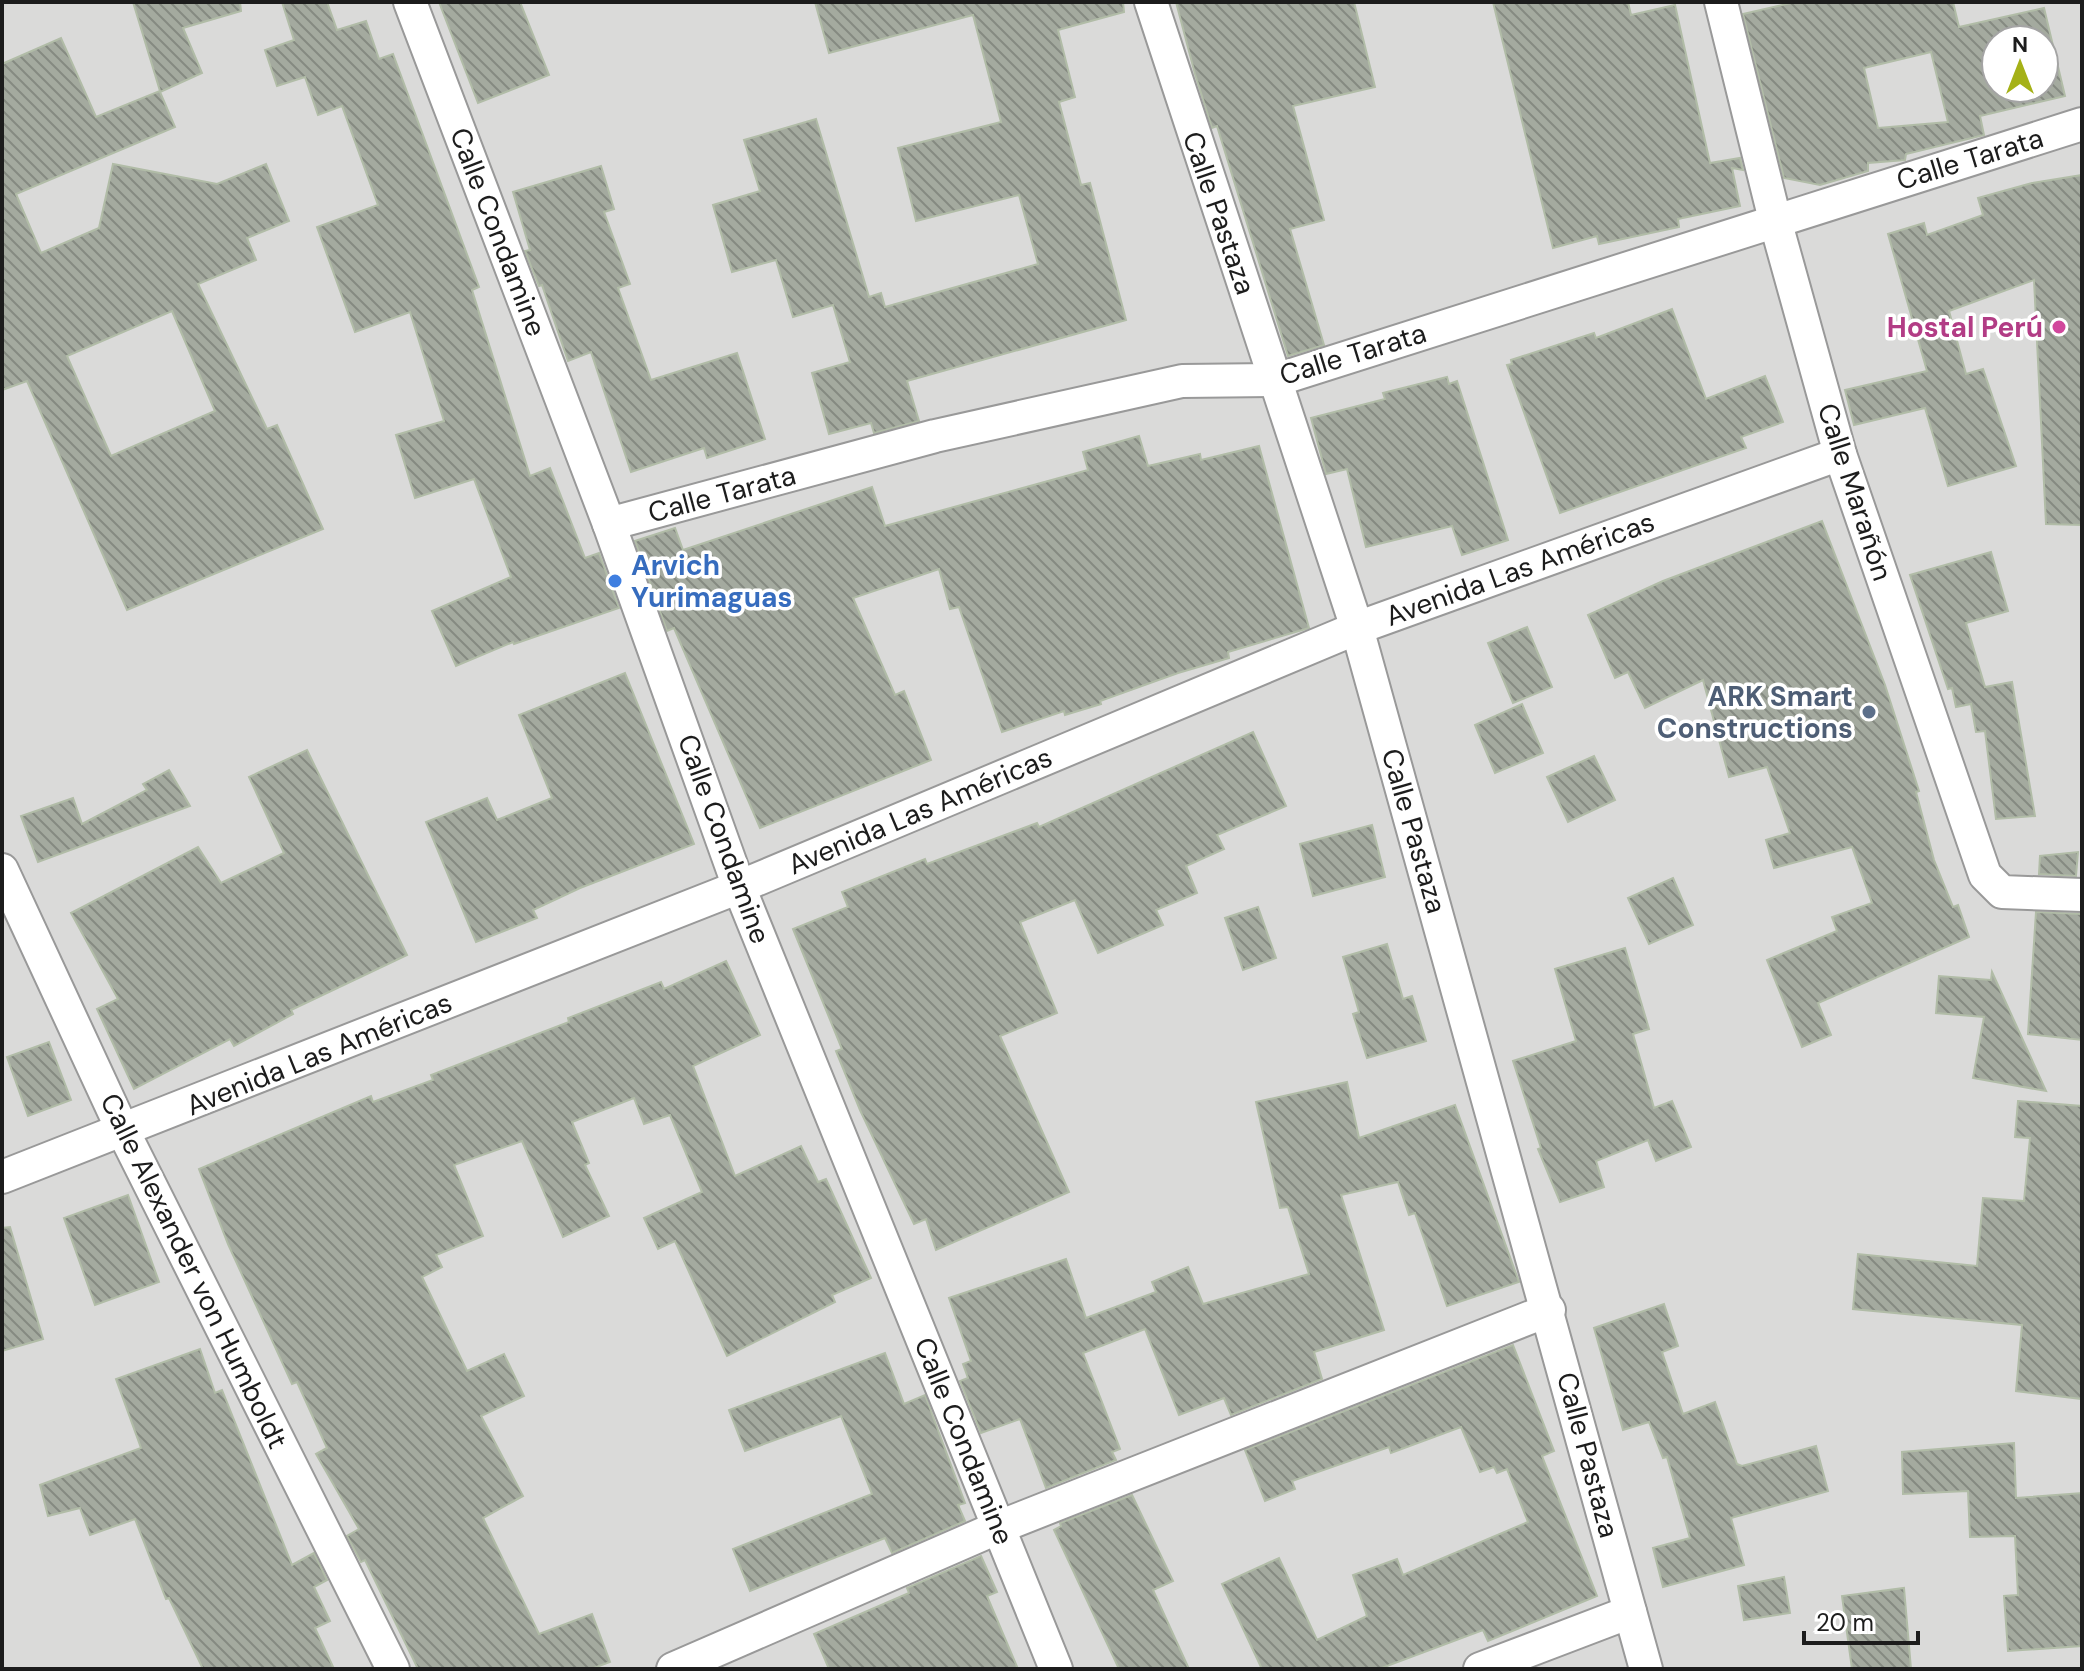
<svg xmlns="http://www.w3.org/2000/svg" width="2084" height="1671" viewBox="0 0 2084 1671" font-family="'DM Sans',sans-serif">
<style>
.residential{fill:#dadad9;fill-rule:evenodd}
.building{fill:url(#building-back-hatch);stroke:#b1bca7;stroke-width:2;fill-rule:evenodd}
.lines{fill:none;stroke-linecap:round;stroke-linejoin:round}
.minor-casing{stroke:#999;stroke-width:36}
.minor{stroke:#fff;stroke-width:32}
.hotel-dot{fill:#d1479c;stroke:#fff;stroke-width:3}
.shop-dot{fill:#3f7fe0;stroke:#fff;stroke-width:3}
.service-dot{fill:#5c6f8a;stroke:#fff;stroke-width:3}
.labels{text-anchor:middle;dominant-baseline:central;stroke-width:7;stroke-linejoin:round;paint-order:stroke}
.street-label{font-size:28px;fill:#1c1c1c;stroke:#fff}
.hotel-label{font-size:28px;font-weight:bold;fill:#b23c85;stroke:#fff;text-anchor:end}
.shop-label{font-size:28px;font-weight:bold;fill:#366cbe;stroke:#fff;text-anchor:start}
.service-label{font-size:28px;font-weight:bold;fill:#4e5e75;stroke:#fff;text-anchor:end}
</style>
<defs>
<pattern id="building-back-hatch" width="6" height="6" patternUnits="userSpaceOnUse" patternTransform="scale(2)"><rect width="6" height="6" fill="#a4aa9f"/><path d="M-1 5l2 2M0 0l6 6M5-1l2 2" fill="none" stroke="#858a81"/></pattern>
</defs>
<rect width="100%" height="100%" fill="#e5ece3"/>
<path class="residential" d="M2 2H2082V1669H2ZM1996 40H2044V88H1996Z"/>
<g class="building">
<path d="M133 2H240L241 11 183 28 202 73 160 92 175 127 16 194 41 253 99 228 113 164 217 184 266 164 289 221 247 238 256 260 198 284 267 429 277 425 323 529 127 610 27 381 2 390V64L61 38 96 117 160 91ZM172 311 215 411 111 456 67 356Z"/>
<polygon points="282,2 327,2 337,30 366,21 379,59 393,54 479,287 472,290 530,476 550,468 585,558 599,553 619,608 514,644 513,642 456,666 432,611 511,577 474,479 415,498 396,435 444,421 410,312 355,332 317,227 378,205 342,106 318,115 305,77 277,86 265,50 294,40"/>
<polygon points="439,2 520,2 549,75 478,103"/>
<polygon points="815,2 1123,2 1124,12 1058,30 1075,97 1059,102 1081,185 1090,183 1126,320 907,381 919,421 874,433 871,423 829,434 812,373 850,362 833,305 793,317 776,260 732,272 713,205 760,191 744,140 816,119 869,297 881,293 885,307 1038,264 1019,195 916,221 898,148 1001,122 973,15 829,53"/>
<polygon points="1176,2 1354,2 1375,87 1293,106 1324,220 1290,229 1324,345 1288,356 1217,126 1212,128 1195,74"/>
<polygon points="1493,2 1628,2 1631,15 1675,5 1710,163 1740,158 1743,170 1732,168 1740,206 1678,219 1679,227 1599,244 1597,236 1553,248"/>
<path d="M1795 2H1953L1959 27 2044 8 2065 96 1980 116 1984 135 1906 154 1905 160 1868 163V171L1820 185 1784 178 1743 14ZM1996 40H2044V88H1996ZM1931 52 1948 122 1878 128 1864 68Z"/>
<polygon points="601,166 614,209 604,212 630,284 618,288 651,380 737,353 765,439 707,458 704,448 631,472 591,352 568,361 542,285 539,286 525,251 530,250 513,192"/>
<polygon points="2082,175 2082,525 2046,524 2034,280 1949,311 1966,374 1983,369 2016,466 1948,486 1925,408 1854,425 1845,390 1927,371 1888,234 1924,223 1927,235 1983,215 1978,198 2032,183"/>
<polygon points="1672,309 1706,399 1765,376 1783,422 1741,437 1746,448 1560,513 1507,365 1512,364 1511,360 1594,333 1596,338"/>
<polygon points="1447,377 1449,384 1457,381 1508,540 1462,555 1452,526 1366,547 1347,469 1326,474 1311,418 1385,399 1383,393"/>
<polygon points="1139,436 1148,466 1200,454 1201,460 1259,446 1309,628 1228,652 1229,658 1178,673 1100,701 1101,704 1065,715 1064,711 1002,732 959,607 950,609 939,569 853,598 895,695 904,691 931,760 760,828 674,628 667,631 635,541 675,528 683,550 872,487 885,526 1088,470 1083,452"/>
<polygon points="1822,521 1885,685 1919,791 1916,792 1934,860 1953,907 1958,905 1969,937 1818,1003 1831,1035 1802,1047 1767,960 1837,931 1832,917 1872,903 1852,847 1774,868 1766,840 1790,833 1767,767 1729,777 1703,680 1645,708 1628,672 1615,678 1588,615 1663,581"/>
<polygon points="1991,552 2008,611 1966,623 1985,687 2012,682 2035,816 1996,819 1985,731 1976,732 1971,704 1956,707 1952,688 1948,689 1910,575"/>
<polygon points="1527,627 1552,687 1513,703 1488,643"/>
<polygon points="625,673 694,844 580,888 533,910 537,918 476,942 426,822 487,798 497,820 552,798 519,715"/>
<polygon points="1522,704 1543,753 1495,773 1475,725"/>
<polygon points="1253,732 1286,806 1217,835 1224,849 1186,866 1197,893 1156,910 1163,925 1098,953 1075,900 1020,922 1057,1013 1000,1036 1069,1192 936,1250 926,1219 914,1224 860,1110 836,1051 842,1049 793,929 848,907 842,892 925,859 927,864 1037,823 1039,827"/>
<polygon points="307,750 407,955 291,1010 293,1014 234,1046 230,1039 134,1089 97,1009 118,999 71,913 198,847 221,883 284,853 249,777"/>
<polygon points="1594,756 1615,800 1568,822 1547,777"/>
<polygon points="169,770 190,806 38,862 21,816 73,798 82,824 147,790 143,784"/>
<polygon points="1372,825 1385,877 1313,896 1300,844"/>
<polygon points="2078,852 2076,876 2039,874 2040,856"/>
<polygon points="1673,878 1693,925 1649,944 1628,898"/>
<polygon points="1258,907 1276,958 1243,970 1225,918"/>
<polygon points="2036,912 2082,914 2082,1040 2028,1034"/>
<polygon points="1387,944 1403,999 1412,996 1426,1041 1367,1058 1353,1014 1359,1012 1343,957"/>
<polygon points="1625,948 1649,1029 1633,1034 1654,1108 1672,1101 1691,1147 1656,1161 1648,1140 1596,1161 1604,1187 1560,1202 1538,1149 1541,1148 1513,1061 1576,1041 1555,969"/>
<polygon points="726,961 760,1035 693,1066 735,1176 801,1146 818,1182 826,1179 871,1278 832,1295 835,1302 727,1356 675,1241 658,1249 644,1218 702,1192 670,1115 644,1124 634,1098 572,1122 589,1163 585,1165 609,1216 563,1237 522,1141 454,1165 483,1236 436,1255 442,1267 422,1277 467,1371 504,1354 524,1396 481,1416 523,1496 483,1518 539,1634 592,1614 610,1662 591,1669 418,1669 365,1560 361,1562 347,1536 359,1529 316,1454 327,1448 297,1382 292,1384 228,1244 199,1169 371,1096 373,1102 433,1080 431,1075 569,1022 568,1018 661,982 664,989"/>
<polygon points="1992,972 2002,994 2046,1091 1973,1078 1984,1017 1936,1013 1939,976 1991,980"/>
<polygon points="49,1042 71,1100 28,1116 7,1057"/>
<polygon points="1347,1082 1359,1138 1455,1105 1519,1282 1447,1306 1415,1213 1409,1215 1398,1182 1341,1195 1384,1330 1314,1352 1322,1379 1231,1415 1224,1398 1179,1415 1145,1329 1083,1353 1120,1449 1112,1452 1116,1460 1046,1488 1020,1419 981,1433 960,1381 968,1378 963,1364 971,1361 949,1298 1066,1259 1086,1318 1156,1292 1152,1282 1188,1267 1203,1304 1309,1274 1288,1207 1280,1208 1256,1102"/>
<polygon points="2018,1101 2082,1106 2082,1399 2016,1391 2022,1325 1853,1309 1858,1254 1977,1266 1983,1198 2024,1201 2030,1138 2015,1137"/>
<polygon points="128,1195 159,1282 95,1305 64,1218"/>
<polygon points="10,1227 43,1339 2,1351 2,1228"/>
<polygon points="1664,1304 1678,1346 1662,1352 1683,1414 1715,1402 1737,1464 1742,1466 1816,1446 1828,1491 1731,1518 1744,1565 1663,1587 1653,1548 1690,1538 1667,1457 1663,1458 1649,1422 1623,1430 1594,1328"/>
<polygon points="1513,1345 1554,1451 1542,1456 1597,1596 1488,1641 1483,1630 1379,1669 1258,1669 1261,1667 1222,1584 1279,1558 1317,1640 1367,1616 1353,1575 1397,1559 1403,1575 1528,1522 1507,1469 1497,1473 1494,1467 1480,1472 1461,1427 1391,1453 1389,1447 1292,1481 1295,1489 1265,1501 1245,1450"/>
<polygon points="200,1349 215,1393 222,1390 292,1565 314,1553 327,1580 314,1587 330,1621 315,1628 334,1669 203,1669 169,1598 166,1599 135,1519 90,1535 80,1508 48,1516 40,1485 141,1448 116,1379"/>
<polygon points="885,1353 904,1404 925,1395 965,1503 958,1505 965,1521 892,1553 885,1538 750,1591 733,1549 872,1494 841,1416 745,1451 729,1410"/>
<polygon points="2014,1443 2016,1498 2082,1493 2082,1646 2008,1651 2004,1596 2018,1595 2015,1536 1970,1537 1968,1491 1903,1494 1902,1452"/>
<polygon points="1132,1495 1173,1581 1153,1590 1189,1669 1119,1669 1054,1530 1061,1526 1060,1523"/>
<polygon points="981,1556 997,1592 987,1596 1018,1669 829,1669 814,1634 909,1593 907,1588"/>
<polygon points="1784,1577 1790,1613 1744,1620 1738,1586"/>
<polygon points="1904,1588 1911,1669 1852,1669 1842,1596"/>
</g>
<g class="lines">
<g class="minor-casing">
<g id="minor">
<polyline points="410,2 609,524 739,887 1056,1669"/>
<polyline points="1151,2 1357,628 1646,1669"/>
<polyline points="1721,2 1775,220 1840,454 1985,875 2002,892 2082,895"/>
<polyline points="609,524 935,436 1182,381 1276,380 2082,124"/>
<polyline points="2,870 123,1131 393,1669"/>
<polyline points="2,1177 739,887 1357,628 1840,454"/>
<polyline points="673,1669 999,1527 1549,1310"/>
<polyline points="1480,1669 1630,1612"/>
</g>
</g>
<use href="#minor" class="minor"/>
</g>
<circle class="hotel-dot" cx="2059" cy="327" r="8"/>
<circle class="shop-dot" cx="615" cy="581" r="8"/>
<circle class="service-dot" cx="1869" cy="712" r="8"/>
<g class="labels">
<g class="street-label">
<text transform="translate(1970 159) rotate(-17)">Calle Tarata</text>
<text transform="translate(1219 213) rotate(71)">Calle Pastaza</text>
<text transform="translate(498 232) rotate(69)">Calle Condamine</text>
<text transform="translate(1353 354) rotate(-17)">Calle Tarata</text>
<text transform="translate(1855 492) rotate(72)">Calle Marañón</text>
<text transform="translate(722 494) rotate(-15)">Calle Tarata</text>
<text transform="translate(1520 569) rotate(-20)">Avenida Las Américas</text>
<text transform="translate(920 811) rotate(-23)">Avenida Las Américas</text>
<text transform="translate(1414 831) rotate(74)">Calle Pastaza</text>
<text transform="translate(724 839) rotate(70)">Calle Condamine</text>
<text transform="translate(319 1054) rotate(-22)">Avenida Las Américas</text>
<text transform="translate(194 1271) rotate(64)">Calle Alexander von Humboldt</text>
<text transform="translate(964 1441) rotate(68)">Calle Condamine</text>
<text transform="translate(1588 1455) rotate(75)">Calle Pastaza</text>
</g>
<g class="hotel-label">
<text x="2043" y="327">Hostal Perú</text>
</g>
<g class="shop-label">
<text x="631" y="565">Arvich<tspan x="631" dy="32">Yurimaguas</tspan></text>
</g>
<g class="service-label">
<text x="1853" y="696">ARK Smart<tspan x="1853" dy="32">Constructions</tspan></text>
</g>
</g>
<rect width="2084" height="1671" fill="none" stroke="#1c1c1c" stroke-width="8"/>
<g transform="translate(2020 64)"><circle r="38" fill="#ffffff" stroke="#a4a4a4" stroke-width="2"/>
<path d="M0-6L14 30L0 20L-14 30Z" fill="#a5b117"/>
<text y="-12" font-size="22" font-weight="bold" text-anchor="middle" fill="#1c1c1c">N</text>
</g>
<path d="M1804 1631v12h114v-12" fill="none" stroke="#1c1c1c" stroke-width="4"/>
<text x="1816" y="1631" font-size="24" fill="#1c1c1c" stroke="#ffffff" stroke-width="6" paint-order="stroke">20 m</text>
</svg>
